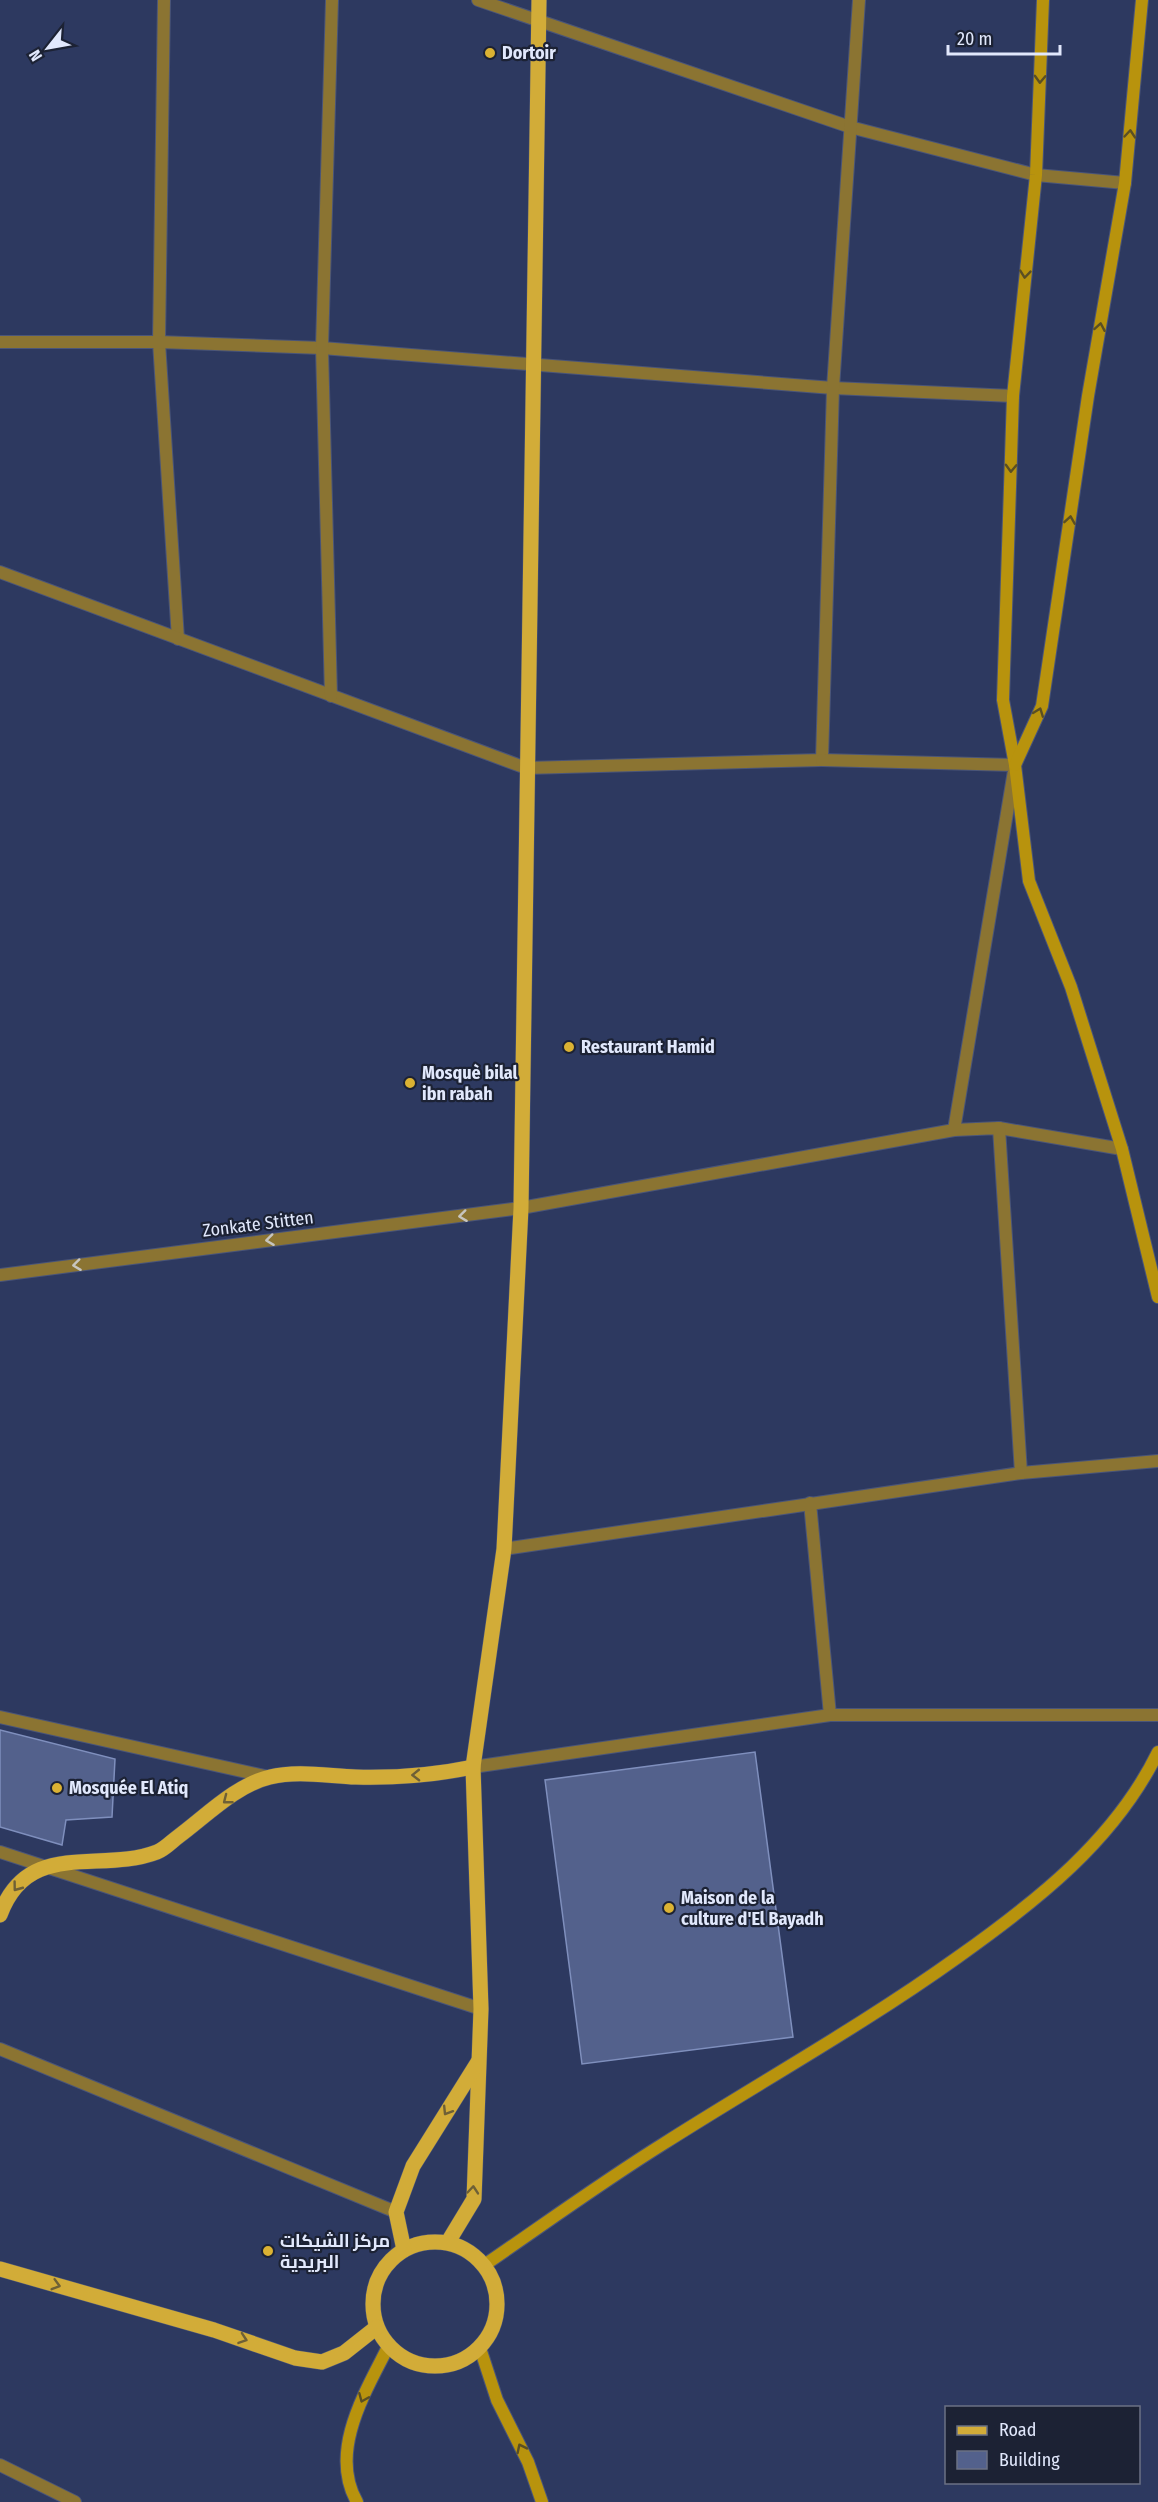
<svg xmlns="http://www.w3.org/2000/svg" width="1158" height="2502" viewBox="0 0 1158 2502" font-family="'Fira Sans Condensed',Cairo,sans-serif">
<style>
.building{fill:#53618c;stroke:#7f8fbd;stroke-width:1.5}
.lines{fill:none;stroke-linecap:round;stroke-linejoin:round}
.minor-casing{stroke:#4a5579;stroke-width:14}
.secondary-casing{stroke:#4a5579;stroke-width:14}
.primary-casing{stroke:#4a5579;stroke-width:16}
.minor{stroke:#8b7432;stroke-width:12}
.secondary{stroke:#b8930d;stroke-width:12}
.primary{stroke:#d2ac38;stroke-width:15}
.oneway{stroke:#5a4f24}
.oneway2{stroke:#c7c5bf}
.oneway3{stroke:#6e6036}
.poi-dot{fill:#dbb233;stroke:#1c2234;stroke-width:2}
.labels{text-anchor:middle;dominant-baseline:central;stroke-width:4.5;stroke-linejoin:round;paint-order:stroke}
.poi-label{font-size:18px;font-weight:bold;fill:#e1e8fc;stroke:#1c2234;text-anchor:start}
.street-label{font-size:18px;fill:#e1e8fc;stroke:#1c2234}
</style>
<rect width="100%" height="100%" fill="#2d3960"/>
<g class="building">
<polygon points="0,1730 115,1759 112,1817 66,1820 62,1845 0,1827"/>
<polygon points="755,1752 793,2037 582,2064 545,1780"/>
</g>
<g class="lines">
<g class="minor-casing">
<g id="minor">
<polyline points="164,0 159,342 178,639"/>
<polyline points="478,0 850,127 1036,175 1125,183"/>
<polyline points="0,342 159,342 322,348 833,388 1013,396"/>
<polyline points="0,572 526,768 822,760 833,388 859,0"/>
<polyline points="331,696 322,348 332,0"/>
<polyline points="999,1128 1122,1149"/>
<polyline points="954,1130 999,1128 1021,1473"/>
<polyline points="0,1275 521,1208 954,1130 1015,765 822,760"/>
<polyline points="810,1503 830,1715"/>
<polyline points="504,1549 1021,1473 1158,1461"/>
<polyline points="0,1717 269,1777"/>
<polyline points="473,1767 830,1715 1158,1715"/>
<polyline points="0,1852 481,2009"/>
<polyline points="0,2049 396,2212"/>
<polyline points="0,2465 75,2502"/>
</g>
</g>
<g class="secondary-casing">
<g id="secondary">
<polyline points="1043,0 1036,175 1013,396 1003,700 1015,765 1029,881 1071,987 1122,1149 1158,1297"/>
<polyline points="1015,765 1042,706 1088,396 1125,183 1142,0"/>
<path d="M483 2266C543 2225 602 2182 663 2144 762 2081 863 2025 958 1957 1037 1901 1115 1840 1158 1752"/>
<polyline points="480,2348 497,2400 528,2462 542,2502"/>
<path d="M357 2502C328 2451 366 2391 389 2345"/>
</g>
</g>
<g class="primary-casing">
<g id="primary">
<path d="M0 1915C28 1838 100 1874 157 1852 165 1849 172 1841 179 1836 206 1816 236 1785 270 1777 297 1770 328 1776 356 1777 396 1778 435 1775 473 1767"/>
<polyline points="448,2242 474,2199 481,2009 473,1767 504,1549 521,1208 539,0"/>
<circle cx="435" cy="2304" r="62"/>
<polyline points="404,2250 396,2212 413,2166 478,2062"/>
<polyline points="0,2269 214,2330 295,2358 322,2362 344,2353 377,2327"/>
</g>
</g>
<use href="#minor" class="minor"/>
<use href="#secondary" class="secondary"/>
<use href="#primary" class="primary"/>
</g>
<defs><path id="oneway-chevron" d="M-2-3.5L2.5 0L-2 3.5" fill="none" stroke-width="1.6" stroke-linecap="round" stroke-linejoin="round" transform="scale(1.5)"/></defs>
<g class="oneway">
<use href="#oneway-chevron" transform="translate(1040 79) rotate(92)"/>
<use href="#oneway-chevron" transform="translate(1130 134) rotate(-85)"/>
<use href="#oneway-chevron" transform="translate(1025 274) rotate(96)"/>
<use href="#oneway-chevron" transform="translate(1100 327) rotate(-80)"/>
<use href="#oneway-chevron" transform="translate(1011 468) rotate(92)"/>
<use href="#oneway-chevron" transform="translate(1070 520) rotate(-81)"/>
<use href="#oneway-chevron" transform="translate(1039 712) rotate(-69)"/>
<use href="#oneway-chevron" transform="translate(363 2398) rotate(113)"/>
<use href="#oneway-chevron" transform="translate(521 2448) rotate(-116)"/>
</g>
<g class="oneway2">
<use href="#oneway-chevron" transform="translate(463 1216) rotate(173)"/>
<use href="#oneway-chevron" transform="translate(270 1240) rotate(173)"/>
<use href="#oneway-chevron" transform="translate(77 1265) rotate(173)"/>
</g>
<g class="oneway3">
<use href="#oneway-chevron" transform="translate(416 1775) rotate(179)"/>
<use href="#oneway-chevron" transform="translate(227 1800) rotate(142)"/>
<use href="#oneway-chevron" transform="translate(17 1887) rotate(127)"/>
<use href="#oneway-chevron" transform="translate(447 2111) rotate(122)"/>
<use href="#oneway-chevron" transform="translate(473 2190) rotate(-85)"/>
<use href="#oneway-chevron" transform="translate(56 2285) rotate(16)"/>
<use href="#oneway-chevron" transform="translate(243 2339) rotate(19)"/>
</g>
<g class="poi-dot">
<circle cx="490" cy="53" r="6"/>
<circle cx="569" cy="1047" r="6"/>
<circle cx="410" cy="1083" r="6"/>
<circle cx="57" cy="1788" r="6"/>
<circle cx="669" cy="1908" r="6"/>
<circle cx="268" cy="2251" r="6"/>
</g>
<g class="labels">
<g class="poi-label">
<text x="502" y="53">Dortoir</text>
<text x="581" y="1047">Restaurant Hamid</text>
<text x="422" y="1073">Mosquè bilal<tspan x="422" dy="21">ibn rabah</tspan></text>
<text x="69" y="1788">Mosquée El Atiq</text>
<text x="681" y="1898">Maison de la<tspan x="681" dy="21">culture d'El Bayadh</tspan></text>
<text x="280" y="2241">مركز الشيكات<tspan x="280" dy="21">البريدية</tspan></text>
</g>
<g class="street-label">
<text transform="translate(258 1224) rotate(-7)">Zonkate Stitten</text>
</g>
</g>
<rect x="945" y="2406" width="195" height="78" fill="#1c2234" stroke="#6b7184" stroke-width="1.5"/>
<rect x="957" y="2426" width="30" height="9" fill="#d2ac38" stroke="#6b7184" stroke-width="1.5"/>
<text x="999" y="2436" font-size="18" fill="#e1e8fc">Road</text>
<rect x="957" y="2451" width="30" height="18" fill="#53618c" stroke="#6b7184" stroke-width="1.5"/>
<text x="999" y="2466" font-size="18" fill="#e1e8fc">Building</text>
<g transform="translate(48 48) rotate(239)" stroke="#1c2234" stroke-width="4.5" paint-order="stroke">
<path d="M0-4.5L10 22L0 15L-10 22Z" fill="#e1e8fc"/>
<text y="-9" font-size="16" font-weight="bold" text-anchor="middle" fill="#e1e8fc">N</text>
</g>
<path d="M948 45v9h112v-9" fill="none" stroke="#e1e8fc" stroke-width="3"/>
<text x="957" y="45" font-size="18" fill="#e1e8fc" stroke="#1c2234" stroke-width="4.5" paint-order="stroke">20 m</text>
</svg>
